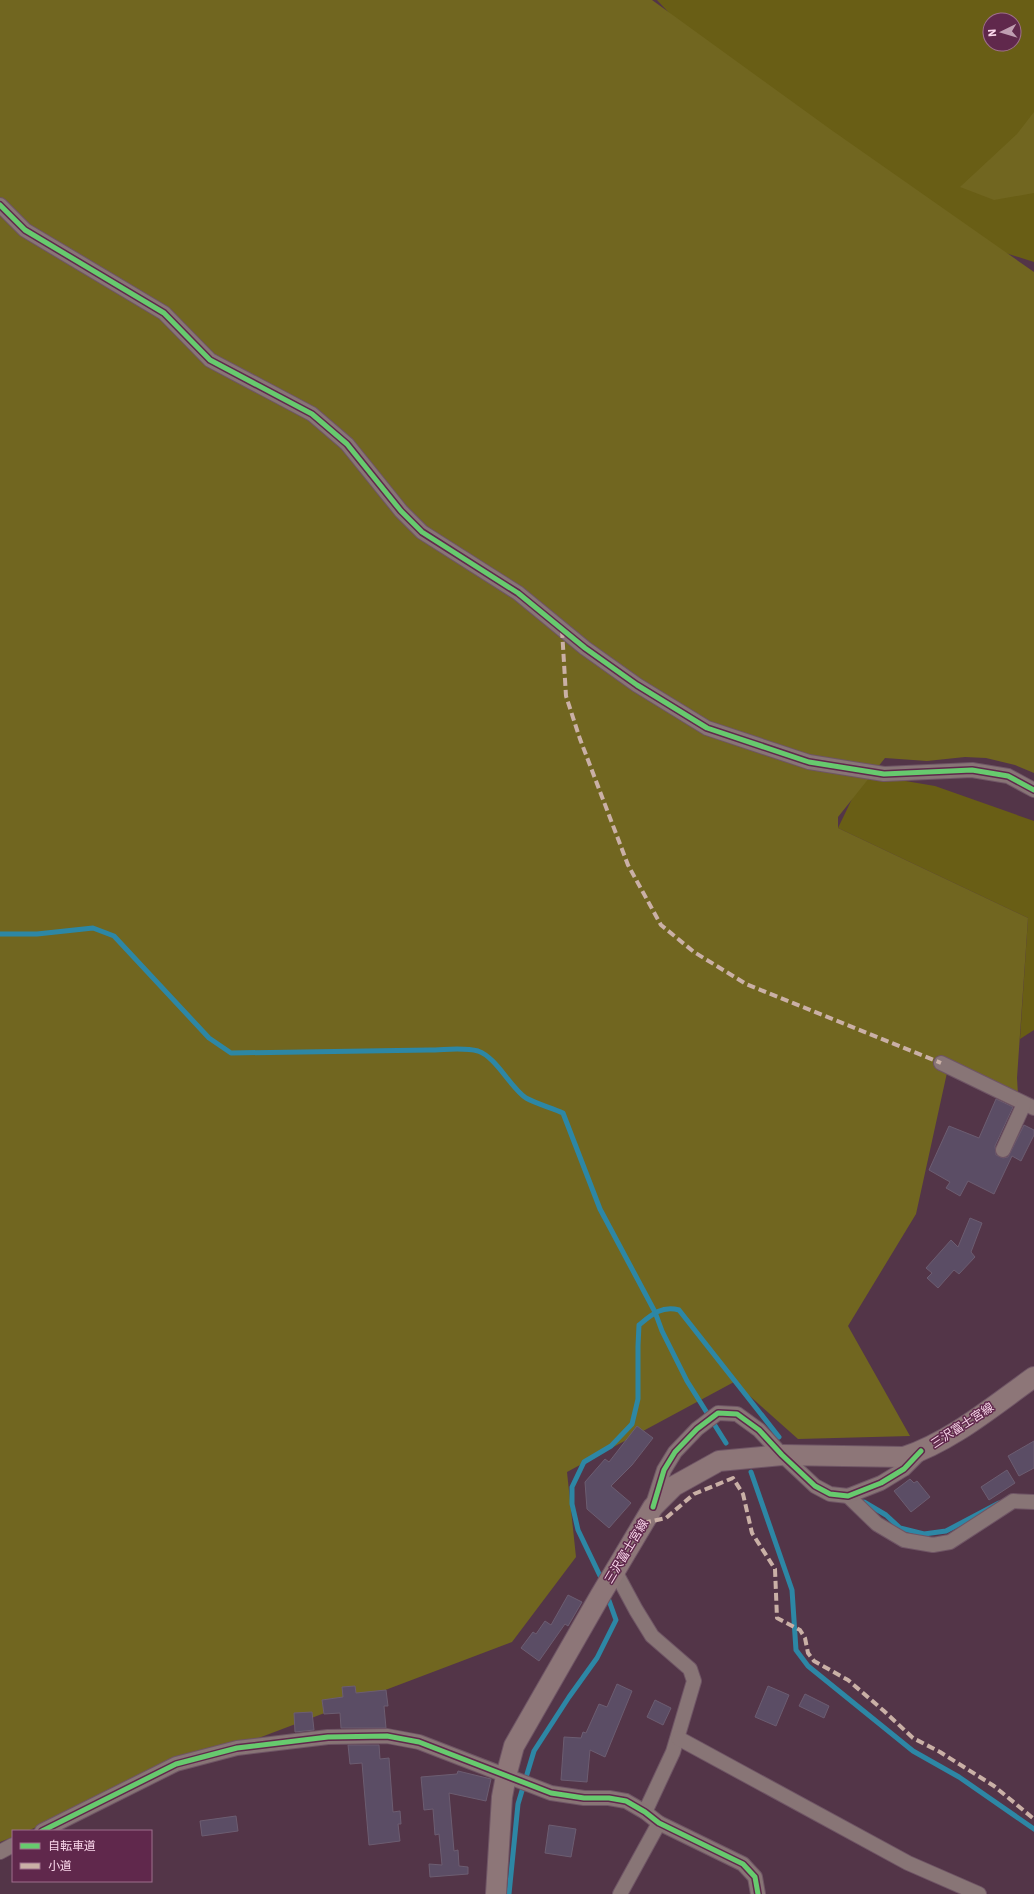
<svg xmlns="http://www.w3.org/2000/svg" width="1034" height="1894" viewBox="0 0 1034 1894" font-family="'IBM Plex Sans','Noto Sans JP',sans-serif">
<style>
.green{fill:#695e15;fill-rule:evenodd}
.forest{fill:#716620}
.lines{fill:none;stroke-linecap:round;stroke-linejoin:round}
.stream{stroke:#2d87a5;stroke-width:5}
.building{fill:#5b4d65;stroke:#6c5d71}
.minor-casing{stroke:#6f5565;stroke-width:16}
.secondary-casing{stroke:#6f5565;stroke-width:22}
.minor{stroke:#887576;stroke-width:14}
.secondary{stroke:#8d7678;stroke-width:20}
.quiet{stroke:#cab0a6;stroke-width:4;stroke-dasharray:8 4;stroke-linecap:butt}
.cycleway-casing{stroke:#60284c;stroke-width:8}
.cycleway{stroke:#67ca6e;stroke-width:5}
.labels{text-anchor:middle;dominant-baseline:central;stroke-width:3;stroke-linejoin:round;paint-order:stroke}
.street-label{font-size:12px;fill:#fad7eb;stroke:#60284c}
</style>
<rect width="100%" height="100%" fill="#533548"/>
<g class="green">
<path d="M657 0H1034V262L847 203ZM990 20H1014V44H990Z"/>
<polygon points="864,774 935,786 1034,821 1034,1030 1020,1039 1028,918 838,828"/>
</g>
<g class="forest">
<polygon points="0,0 652,0 830,129 1034,272 1034,773 1015,765 986,758 965,757 927,761 885,758 838,817 838,828 1028,918 1017,1078 1018,1095 950,1059 916,1214 848,1326 910,1436 798,1439 734,1382 567,1472 576,1557 512,1642 224,1751 27,1831 13,1831 13,1837 0,1842"/>
<polygon points="1034,112 1034,193 994,200 960,187 1017,134"/>
</g>
<g class="lines">
<g class="stream">
<path d="M0 934H37L93 928 114 936 209 1038 231 1053 429 1050C445 1050 463 1047 478 1051 496 1057 510 1087 526 1098 537 1104 552 1108 563 1113L600 1209 655 1312 662 1331 687 1381 726 1443"/>
<polyline points="751,1472 792,1590 796,1650 808,1666 913,1751 959,1777 1034,1829"/>
<polyline points="864,1502 886,1515 900,1528 924,1534 946,1531 999,1503"/>
<path d="M603 1582 578 1530 572 1504V1487L584 1462 611 1446 632 1424 638 1399V1346L639 1325C651 1315 662 1305 679 1310L779 1437"/>
<polyline points="509,1894 518,1804 534,1751 569,1697 597,1658 616,1620 607,1595"/>
</g>
</g>
<g class="building">
<polygon points="996,1099 1013,1107 995,1146 996,1155 1003,1158 1008,1157 1024,1125 1034,1130 1034,1135 1021,1161 1012,1156 994,1194 968,1181 960,1196 946,1188 950,1182 929,1170 949,1126 979,1138"/>
<polygon points="970,1218 982,1223 971,1252 975,1257 959,1274 954,1270 938,1288 927,1278 932,1273 926,1268 951,1240 958,1247"/>
<polygon points="637,1426 653,1438 632,1465 611,1486 631,1503 609,1528 587,1509 585,1482 605,1459 609,1462"/>
<polygon points="1034,1441 1034,1468 1019,1476 1008,1456"/>
<polygon points="1007,1470 1015,1483 989,1500 981,1487"/>
<polygon points="910,1479 914,1483 917,1481 930,1497 911,1512 894,1491"/>
<polygon points="568,1595 582,1602 568,1626 565,1624 539,1661 521,1648 533,1632 536,1634 545,1621 551,1625"/>
<polygon points="617,1684 632,1691 605,1757 590,1750 587,1782 561,1780 564,1737 581,1738 583,1732 586,1733 599,1704 607,1707"/>
<polygon points="355,1686 356,1693 386,1690 388,1706 384,1706 386,1728 341,1728 340,1713 324,1714 322,1700 343,1697 342,1687"/>
<polygon points="768,1686 789,1695 776,1726 755,1717"/>
<polygon points="805,1694 829,1706 824,1718 799,1706"/>
<polygon points="655,1700 671,1708 663,1725 647,1717"/>
<polygon points="312,1712 314,1730 295,1732 294,1713"/>
<polygon points="348,1745 379,1745 380,1759 389,1758 393,1812 400,1811 401,1824 398,1824 400,1841 369,1845 362,1763 350,1764"/>
<polygon points="458,1771 491,1779 486,1801 449,1793 454,1851 458,1850 459,1866 468,1867 468,1874 430,1877 429,1864 442,1865 439,1834 435,1835 433,1809 424,1810 421,1777 457,1774"/>
<polygon points="236,1816 238,1831 202,1836 200,1821"/>
<polygon points="549,1825 576,1829 571,1857 545,1853"/>
</g>
<g class="lines">
<g class="minor-casing">
<g id="minor">
<polyline points="0,205 25,230 164,313 210,360 312,414 347,444 401,511 422,532 518,593 585,648 637,685 707,728 809,762 884,774 972,770 1008,776 1034,790"/>
<polyline points="941,1063 1034,1108"/>
<polyline points="1003,1150 1024,1104"/>
<polyline points="848,1496 877,1524 904,1540 933,1545 950,1542 1013,1501 1034,1502"/>
<polyline points="653,1504 664,1470 675,1452 697,1429 718,1413 737,1414 759,1430 782,1455 815,1486 830,1494 848,1496 881,1483 904,1469 920,1453"/>
<polyline points="615,1571 636,1610 652,1636 690,1669 694,1681 673,1752 645,1812"/>
<polyline points="678,1738 908,1863 979,1894"/>
<polyline points="42,1831 176,1764 237,1748 328,1737 387,1736 419,1742 551,1793 584,1798 609,1798 626,1801 645,1812 659,1823 743,1864 755,1877 758,1894"/>
<polyline points="0,1852 13,1845"/>
<polyline points="620,1894 659,1823"/>
</g>
</g>
<g class="secondary-casing">
<path id="secondary" d="M496 1894 502 1797 506 1776 514 1746 600 1596 653 1507 674 1486 719 1461 782 1455 904 1457C952 1441 993 1406 1034 1377"/>
</g>
<use href="#minor" class="minor"/>
<use href="#secondary" class="secondary"/>
<g class="quiet">
<polyline points="562,630 566,696 580,739 628,865 661,925 694,952 746,984 941,1063"/>
<polyline points="643,1523 666,1518 694,1494 733,1478 743,1494 752,1533 775,1569 777,1618 800,1630 805,1638 808,1653 814,1661 848,1680 884,1711 913,1738 940,1752 994,1786 1034,1819"/>
</g>
<g class="cycleway-casing">
<g id="cycleway">
<polyline points="0,205 25,230 164,313 210,360 312,414 347,444 401,511 422,532 518,593 585,648 637,685 707,728 809,762 884,774 972,770 1008,776 1034,790"/>
<polyline points="653,1507 664,1470 675,1452 697,1429 718,1413 737,1414 759,1430 782,1455 815,1486 830,1494 848,1496 881,1483 904,1469 921,1451"/>
<polyline points="42,1831 176,1764 237,1748 328,1737 387,1736 419,1742 551,1793 584,1798 609,1798 626,1801 645,1812 659,1823 743,1864 755,1877 758,1894"/>
</g>
</g>
<use href="#cycleway" class="cycleway"/>
</g>
<g class="labels">
<g class="street-label">
<text transform="translate(962 1425) rotate(-33)">三沢富士宮線</text>
<text transform="translate(626 1551) rotate(-59)">三沢富士宮線</text>
</g>
</g>
<rect x="12" y="1830" width="140" height="52" fill="#60284c" stroke="#9e6e8c"/>
<rect x="20" y="1843" width="20" height="6" fill="#67ca6e" stroke="#9e6e8c"/>
<text x="48" y="1850" font-size="12" fill="#fad7eb">自転車道</text>
<rect x="20" y="1863" width="20" height="6" fill="#cab0a6" stroke="#9e6e8c"/>
<text x="48" y="1870" font-size="12" fill="#fad7eb">小道</text>
<g transform="translate(1002 32) rotate(265)"><circle r="19" fill="#60284c" stroke="#9e6e8c"/>
<path d="M0-3L7 15L0 10L-7 15Z" fill="#c09eb2"/>
<text y="-6" font-size="11" font-weight="bold" text-anchor="middle" fill="#fad7eb">N</text>
</g>
</svg>
